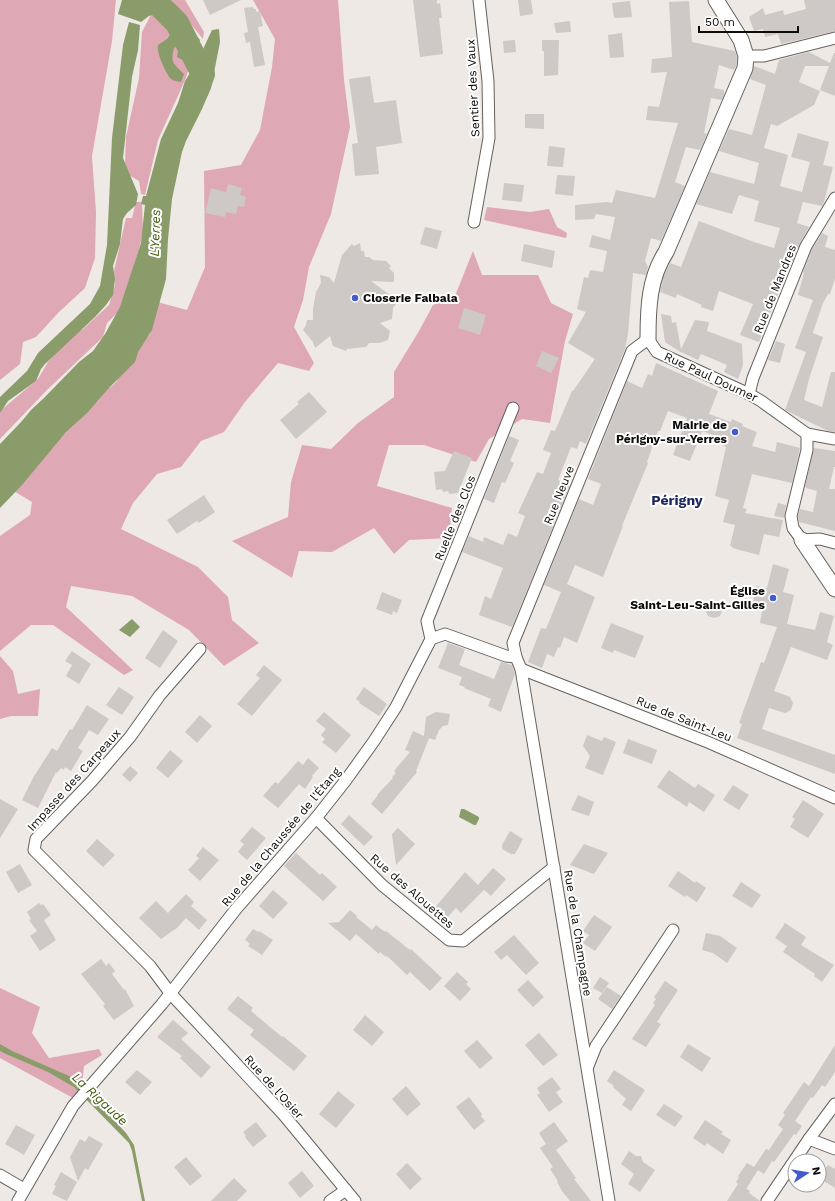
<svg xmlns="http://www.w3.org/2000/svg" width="835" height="1201" viewBox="0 0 835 1201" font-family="'Work Sans',sans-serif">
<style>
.green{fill:#dfa8b5}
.water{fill:#899c6a}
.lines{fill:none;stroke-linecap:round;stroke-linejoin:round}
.river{stroke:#899c6a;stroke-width:24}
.building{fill:#cec8c6}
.street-casing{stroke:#65615d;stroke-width:13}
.secondary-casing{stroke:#65615d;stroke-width:17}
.street{stroke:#fff;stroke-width:11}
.secondary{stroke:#fff;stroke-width:15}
.poi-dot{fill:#435bce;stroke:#fff;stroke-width:1.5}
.labels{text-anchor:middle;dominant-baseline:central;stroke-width:4;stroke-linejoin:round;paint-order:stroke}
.street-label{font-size:12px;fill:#0d0c0a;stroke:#fff}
.poi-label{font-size:12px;font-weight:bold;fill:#0d0c0a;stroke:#fff;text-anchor:end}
.water-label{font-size:13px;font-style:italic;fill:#455c0f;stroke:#fff}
.quarter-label{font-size:14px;font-weight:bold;fill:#19255c;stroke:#fff}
</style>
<rect width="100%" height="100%" fill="#eee9e5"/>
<g class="green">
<polygon points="0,0 116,0 112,41 92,156 96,212 95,258 85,288 59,312 36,337 23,342 20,364 0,380"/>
<polygon points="171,0 185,0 204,32 203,39"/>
<polygon points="253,0 338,0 344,80 350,127 331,214 309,267 303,300 294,327 314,363 309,371 278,363 245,402 224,432 201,441 181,467 157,474 133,503 121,529 198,567 228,597 232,620 259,643 224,666 189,630 132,596 71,586 66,607 133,670 124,675 53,625 31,625 0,651 0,536 30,515 32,502 12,490 93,393 111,387 117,381 121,368 150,334 157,302 187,310 205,267 204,171 241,165 260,130 272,67 275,39"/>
<polygon points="153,11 171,34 190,64 186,78 158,140 145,195 141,194 139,181 129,175 125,163 126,137 139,78 142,32"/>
<polygon points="136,202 142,202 143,232 139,249 120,310 107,323 103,337 47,390 0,439 0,411 38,379 48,362 70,336 83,329 109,305 115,285 114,271 126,218 132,218"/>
<polygon points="487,207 530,212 549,209 557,227 567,233 566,238 484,220"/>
<polygon points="473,251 482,275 538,275 551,303 573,314 565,341 550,423 522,419 489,439 476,462 424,445 389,445 377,486 452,508 449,538 409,540 394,554 374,528 332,552 299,551 292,578 232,541 288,517 291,482 302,445 331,449 358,423 394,397 394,372 419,331 433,305 455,296"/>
<polygon points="0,656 13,671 18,694 40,689 38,716 11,716 0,719"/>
<polygon points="0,988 40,1007 32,1033 49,1058 99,1049 102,1055 84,1066 81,1094 73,1098 0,1058"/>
</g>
<g class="water">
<path d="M122 0H166L200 40 189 63 177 57 179 47 177 46 174 48C170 63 174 64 184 74L181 82C178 81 174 81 171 79 166 74 156 52 158 45L167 39 170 35C170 26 164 18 156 14L149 16 141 22 118 14Z"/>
<polygon points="129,22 140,25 138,50 132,77 123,158 138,194 136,205 127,213 123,219 120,244 113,266 115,279 113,295 106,305 95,317 45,364 41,369 36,381 8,401 0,413 0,397 27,371 38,353 90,304 100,286 107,245 112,138 123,45"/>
<polygon points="219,29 220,42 211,88 202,109 186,141 182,152 172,199 168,239 166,279 152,330 138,352 135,362 107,390 87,413 66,432 22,485 0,508 0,444 22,421 31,410 44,398 79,362 93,351 105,334 120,307 141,243 145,205 141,204 143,196 146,196 161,139 178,103 185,81 198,60 212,30"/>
<polygon points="132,619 140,627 130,637 119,630"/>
<polygon points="461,809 464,809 479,817 479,819 476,825 474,825 459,817"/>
<polygon points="0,1044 12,1051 69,1076 78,1081 86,1090 126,1133 134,1145 145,1201 142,1201 132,1151 129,1143 74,1087 48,1072 6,1054 0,1051"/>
</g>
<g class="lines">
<polyline class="river" points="154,0 177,23 203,74 197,90"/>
</g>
<g class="building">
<polygon points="203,0 241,0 210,15"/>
<polygon points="413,0 437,0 437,4 440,3 442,18 439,18 443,54 420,57"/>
<polygon points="518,0 531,0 533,14 520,16"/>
<polygon points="804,0 835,0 835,31 781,44 778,34 765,37 763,29 754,31 749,17 763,8 765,15 783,10 784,15 806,9"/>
<polygon points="630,1 632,17 614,18 612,3"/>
<polygon points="689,1 692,42 735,51 737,57 736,66 734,70 719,65 714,88 724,90 724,95 722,100 711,98 704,133 707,134 700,150 686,147 675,182 685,186 661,241 651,238 645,261 648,267 646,275 633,273 628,334 625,349 586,444 580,441 577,449 571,447 558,480 570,485 512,627 479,615 485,596 491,599 503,568 462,552 469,536 483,542 484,537 503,545 508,533 517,537 525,516 518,513 537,472 543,474 551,453 543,450 551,430 555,431 572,391 573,391 595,359 568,343 586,312 577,309 584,277 588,278 590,270 603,272 607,251 589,247 592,235 610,240 615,217 596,214 594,219 575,220 575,205 607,202 612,203 616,190 655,198 678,123 646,120 648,106 659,107 667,72 651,73 652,59 672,57 669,2"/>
<polygon points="253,7 254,9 256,9 256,12 260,11 263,26 258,27 265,65 254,67 250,42 246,43 244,33 248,32 244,8"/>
<polygon points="570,21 571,32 556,33 554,23"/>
<polygon points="622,33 624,57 610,58 608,35"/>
<polygon points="515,40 516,52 504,53 503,41"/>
<polygon points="542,40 559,40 558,75 544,76 544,51 542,51"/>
<polygon points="809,52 830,63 834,53 835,53 835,96 820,90 829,66 805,66 799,82 820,91 814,105 777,126 771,124 764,148 788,155 780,186 802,192 810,162 791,157 798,133 829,142 823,165 833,167 824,202 822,206 803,202 797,223 809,227 800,243 790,268 784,266 778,284 781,286 759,342 740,335 753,304 719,291 713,311 701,307 702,305 677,294 676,298 660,292 664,275 670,263 681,267 699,221 754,242 774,248 780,228 754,221 759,201 739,195 732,214 696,204 710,172 754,184 759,163 719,151 729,129 752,135 766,85 750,79 754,66 775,74 779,60"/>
<polygon points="370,76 374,103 396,100 402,143 376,147 379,174 355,176 352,144 358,143 349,79"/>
<polygon points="525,114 544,114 544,129 525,128"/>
<polygon points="549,146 565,148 563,167 547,166"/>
<polygon points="557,175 575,176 573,196 555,194"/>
<polygon points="504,183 524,185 522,202 502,200"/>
<polygon points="228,184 242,188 240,195 246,197 244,207 238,206 236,214 226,212 225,217 205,213 211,188 226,192"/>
<polygon points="425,227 442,231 437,249 420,244"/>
<polygon points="822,233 828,236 825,247 835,250 835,279 830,294 828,294 823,303 813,332 813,333 823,337 809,379 804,400 822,407 831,372 835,372 835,432 828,431 785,410 806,352 795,348 813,300 798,295 804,273 803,272 812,249"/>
<polygon points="360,243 361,251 364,251 365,257 369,257 373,260 386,261 391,266 389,268 394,273 394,282 371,281 398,301 393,308 392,319 380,323 390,331 388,340 379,343 369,343 366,347 347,349 346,351 333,346 330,336 315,348 313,342 303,330 306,325 307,320 313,320 313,309 316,292 321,283 320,275 329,277 334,283 342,255 352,244 354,246"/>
<polygon points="524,244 555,251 552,268 521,261"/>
<polygon points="464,308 486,315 480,335 458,328"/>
<polygon points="661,314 671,316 672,323 676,322 681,349 695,320 709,322 707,331 742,344 743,365 738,379 724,372 727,365 701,354 698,360 681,352 682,353 665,342"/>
<polygon points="776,341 785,344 780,363 768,360"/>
<polygon points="542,351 559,358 551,373 536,366"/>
<polygon points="656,363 718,391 709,414 731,422 732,419 743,424 742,426 757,432 752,446 775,452 777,442 800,448 792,483 752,474 743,508 747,509 745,513 783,520 779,537 764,534 759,555 732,548 733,547 730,546 735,525 723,522 729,500 715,496 726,447 722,445 724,439 702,431 690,461 673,455 687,418 668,411 660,431 658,431 647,462 648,463 622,526 623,526 603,577 575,565 567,584 595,597 577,643 564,637 560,648 558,647 554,657 547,654 542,668 528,662 541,628 546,629 561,592 544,585 579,499 593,505 601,484 588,479 627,381 642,388 648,374 652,376"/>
<polygon points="309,392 327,412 296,439 280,420 299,404 297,402"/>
<polygon points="509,436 519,440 510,461 514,463 505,483 502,482 494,503 484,499"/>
<polygon points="814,448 835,451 835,467 834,467 829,489 835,489 835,531 799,522 798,516 800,509 813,512 817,491 806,488 805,486"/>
<polygon points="454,451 472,458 458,493 449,494 448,491 443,492 442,489 436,490 434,472 445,471"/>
<polygon points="204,495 215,512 199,523 197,521 177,534 167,520"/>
<polygon points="778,503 786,505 784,518 774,516"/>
<polygon points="773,564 789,569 783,592 794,595 787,624 815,630 820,612 834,616 827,642 833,645 827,660 791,647 774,691 790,697 793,703 791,710 785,713 769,708 762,729 835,755 835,774 737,738 742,724 739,723 761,662 764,663 777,627 760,623 763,604 753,602 756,586 767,588"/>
<polygon points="382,592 402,600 397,613 393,611 392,615 376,609"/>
<polygon points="713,603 719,605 722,610 720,616 714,618 708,616 704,607"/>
<polygon points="611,623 644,636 635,658 614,650 613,653 601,648"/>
<polygon points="163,630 178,641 160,668 145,658"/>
<polygon points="448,643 465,649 459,665 494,679 501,662 512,665 515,674 501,712 488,706 491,699 464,688 465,687 459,685 462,677 438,668"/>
<polygon points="72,651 91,664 79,684 66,676 72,665 65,661"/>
<polygon points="264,665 282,680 252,716 237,704 260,678 256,675"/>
<polygon points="119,687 134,697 122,715 106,705"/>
<polygon points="364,687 387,704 379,716 359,703 360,702 356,699"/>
<polygon points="87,705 109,719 98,735 89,730 78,748 83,751 71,771 65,767 64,770 61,768 57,773 56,772 38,808 22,800 33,778 52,748 57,751 70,729 72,730"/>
<polygon points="324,712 351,735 336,753 322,742 325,739 321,735 326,729 316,721"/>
<polygon points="436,712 450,714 448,725 443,726 439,730 435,740 429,738 416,771 417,772 382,814 371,804 378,795 377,795 393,778 392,777 396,773 394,771 410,752 405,750 413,731 424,736 426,717"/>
<polygon points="200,715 212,726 197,743 185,732"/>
<polygon points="587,735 602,741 604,737 616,742 603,775 585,768 590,756 583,746"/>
<polygon points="628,739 657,750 652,764 623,753"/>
<polygon points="170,750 183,761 168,778 156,768"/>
<polygon points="308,758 319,768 312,776 313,777 305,789 299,784 278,808 263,796 275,782 278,784 298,761 303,765"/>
<polygon points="130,766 138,773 130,782 122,775"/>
<polygon points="669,770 695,788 698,784 715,795 704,812 689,802 687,807 657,787"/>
<polygon points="733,785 749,795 739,810 723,800"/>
<polygon points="578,795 594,802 589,816 571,810"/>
<polygon points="0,799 18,809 0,838"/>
<polygon points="803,800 824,814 808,838 790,827 795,819 792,817"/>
<polygon points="349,815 373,837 364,846 341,824"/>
<polygon points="252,827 266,838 247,860 238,852 244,844 240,841"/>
<polygon points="398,828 415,844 396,865 392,834"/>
<polygon points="510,831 523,839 515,854 511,854 502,849 502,845"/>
<polygon points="97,839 115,855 103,867 86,851"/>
<polygon points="584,844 608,853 594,874 570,865"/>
<polygon points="203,847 219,860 200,881 188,870 199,858 196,856"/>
<polygon points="296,853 320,875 322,873 337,887 323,901 284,866"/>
<polygon points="20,864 32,885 18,893 6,872"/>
<polygon points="493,868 506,879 491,896 483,889 484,890 461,913 456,908 444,921 432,911 465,872 478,885"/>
<polygon points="678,871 695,883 696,881 706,888 697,902 686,895 685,897 668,886"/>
<polygon points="741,882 761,895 752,908 732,896"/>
<polygon points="273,890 288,903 273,919 259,906"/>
<polygon points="186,894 194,902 191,906 207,920 199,930 186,918 177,928 161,939 139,918 156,901 168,913"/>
<polygon points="39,903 41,905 43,904 51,915 44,920 56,940 40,951 30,936 37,931 29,920 31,919 27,912"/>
<polygon points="350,910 357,916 356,917 372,930 376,925 385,932 386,931 410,950 411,949 442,978 430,991 410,972 407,975 387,956 386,957 380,952 379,954 356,934 350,941 328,923 339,922"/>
<polygon points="594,915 612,927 595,951 583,943 589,935 583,931"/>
<polygon points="785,923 806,937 801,945 834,965 822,982 814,976 815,974 783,952 787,946 775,938"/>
<polygon points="253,929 258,932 259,931 273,940 262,955 248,946 250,944 245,940"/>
<polygon points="706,933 720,936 737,948 727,963 713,953 702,950"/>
<polygon points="514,935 539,963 526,975 507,955 501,960 494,952"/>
<polygon points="101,959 106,966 109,963 115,971 112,974 124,990 125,989 134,1006 114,1020 103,1006 105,1004 81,974"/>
<polygon points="457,972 468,982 466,984 471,989 460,1001 444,986"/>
<polygon points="600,977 609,983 602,993 593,988"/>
<polygon points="528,980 544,997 533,1007 517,990"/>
<polygon points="665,981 678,990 657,1022 661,1024 646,1047 632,1039 655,1005 653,1003 656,999 654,997"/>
<polygon points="607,987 621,996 612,1009 598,999"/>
<polygon points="238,996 253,1008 251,1011 282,1037 283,1036 307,1056 294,1071 250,1035 254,1030 227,1009"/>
<polygon points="365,1015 384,1032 372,1046 353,1030"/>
<polygon points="173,1020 188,1033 181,1039 211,1067 201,1078 180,1058 182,1056 157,1037"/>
<polygon points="539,1033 558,1055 543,1066 525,1045"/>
<polygon points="477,1040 493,1058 480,1069 464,1051"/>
<polygon points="688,1044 711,1058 702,1072 680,1057"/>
<polygon points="835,1045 835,1072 825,1087 822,1085 813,1098 811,1097 795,1121 802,1126 796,1135 794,1134 774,1162 772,1161 764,1174 758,1170 746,1189 742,1186 750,1191 749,1193 760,1201 727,1201 738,1184 736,1182 739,1177 738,1176 747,1163 754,1167 766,1149 769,1150 783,1129 778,1125 785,1115 783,1113 804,1082 809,1086"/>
<polygon points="137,1070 152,1082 140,1095 125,1082"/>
<polygon points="614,1070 645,1090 631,1111 622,1105 626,1099 613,1087 614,1086 607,1081"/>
<polygon points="552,1077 561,1089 556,1092 563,1102 549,1112 537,1095 540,1093 537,1088"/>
<polygon points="406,1086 421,1104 407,1116 392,1099"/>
<polygon points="338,1091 355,1105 336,1128 319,1114"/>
<polygon points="469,1097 482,1114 481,1116 485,1121 474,1130 456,1107"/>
<polygon points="664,1104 683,1116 675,1127 656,1115"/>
<polygon points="705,1120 723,1132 721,1134 731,1140 723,1154 707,1143 705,1146 693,1138"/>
<polygon points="256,1122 267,1136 253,1147 245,1137 246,1136 243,1132"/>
<polygon points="554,1122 568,1141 556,1150 576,1178 574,1179 591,1201 570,1201 562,1191 557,1182 558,1181 550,1169 553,1167 540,1148 546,1144 539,1133"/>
<polygon points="16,1125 35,1135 24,1155 5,1144"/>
<polygon points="89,1136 103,1144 88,1170 85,1168 78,1181 70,1157 80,1139 85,1142"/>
<polygon points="629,1151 636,1156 641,1156 643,1162 655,1170 640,1192 628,1184 634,1174 621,1164"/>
<polygon points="186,1157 202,1176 190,1186 174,1167"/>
<polygon points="407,1163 422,1179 410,1190 396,1174"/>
<polygon points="828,1165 835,1169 835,1188 819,1178 819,1166 824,1170"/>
<polygon points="302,1171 314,1186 300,1198 288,1183"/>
<polygon points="61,1172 77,1182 67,1201 52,1194 56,1186 54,1185"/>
<polygon points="234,1178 247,1191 237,1201 211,1201"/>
</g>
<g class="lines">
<g class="street-casing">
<g id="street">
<polyline points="746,56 764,56 835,38"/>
<polyline points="474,222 489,138 488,81 479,0"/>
<polyline points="749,394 753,378 806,246 835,198"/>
<polyline points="807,434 835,439"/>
<polyline points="431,639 427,621 513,408"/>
<polyline points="200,649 160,695 130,737 92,781 36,839 34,850 150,966 171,994 283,1114 355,1201"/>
<polyline points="521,669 710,743 835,798"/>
<polyline points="316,818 382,885 449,940 463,941 554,867"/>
<polyline points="588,1066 596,1046 673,930"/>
<polyline points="809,1139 835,1149"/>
<polyline points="0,1175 24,1189"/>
<polyline points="18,1201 73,1106 162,1004 236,909 316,818 346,780 374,741 396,707 431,639 445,634 506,656 516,657"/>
<polyline points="330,1201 346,1190"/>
<polyline points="609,1201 521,669 516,657 513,643 632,351 648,339 657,352 749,394 761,401 807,434 807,450 791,516 793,528 802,540 820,539 835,543"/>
<polyline points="767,1201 809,1139 835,1104"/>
</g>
</g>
<g class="secondary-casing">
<g id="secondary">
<path d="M648 339C648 308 649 278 666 252L745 68 746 56 741 40 716 0"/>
<polyline points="802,540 835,589"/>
</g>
</g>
<use href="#street" class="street"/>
<use href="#secondary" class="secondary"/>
</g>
<g class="poi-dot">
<circle cx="355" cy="298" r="4"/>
<circle cx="735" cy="432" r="4"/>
<circle cx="773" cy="598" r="4"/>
</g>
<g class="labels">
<g class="street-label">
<text transform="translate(473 88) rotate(-93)">Sentier des Vaux</text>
<text transform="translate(775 289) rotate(-68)">Rue de Mandres</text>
<text transform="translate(711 377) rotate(25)">Rue Paul Doumer</text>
<text transform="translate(559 495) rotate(-68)">Rue Neuve</text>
<text transform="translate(455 518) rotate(-68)">Ruelle des Clos</text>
<text transform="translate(684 719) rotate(22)">Rue de Saint-Leu</text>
<text transform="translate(74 780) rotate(-48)">Impasse des Carpeaux</text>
<text transform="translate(281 837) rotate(-50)">Rue de la Chaussée de l'Étang</text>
<text transform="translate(412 891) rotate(41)">Rue des Alouettes</text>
<text transform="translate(578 933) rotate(81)">Rue de la Champagne</text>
<text transform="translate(274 1087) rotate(48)">Rue de l'Osier</text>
</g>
<g class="poi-label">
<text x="363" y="298" text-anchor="start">Closerie Falbala</text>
<text x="727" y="425">Mairie de<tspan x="727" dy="14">Périgny-sur-Yerres</tspan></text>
<text x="765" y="591">Église<tspan x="765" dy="14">Saint-Leu-Saint-Gilles</tspan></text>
</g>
<g class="water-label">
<text transform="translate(155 233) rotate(-88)">L'Yerres</text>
<text transform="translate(100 1099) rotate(43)">La Rigaude</text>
</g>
<g class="quarter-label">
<text x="677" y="500">Périgny</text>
</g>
</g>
<g transform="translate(807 1173) rotate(78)"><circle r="19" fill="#ffffff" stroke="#9e9e9d"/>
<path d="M0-3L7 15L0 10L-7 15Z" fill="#435bce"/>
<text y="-6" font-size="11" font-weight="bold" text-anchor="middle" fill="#0d0c0a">N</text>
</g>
<path d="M699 26v6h99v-6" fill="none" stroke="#0d0c0a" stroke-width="2"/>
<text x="705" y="26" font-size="12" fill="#0d0c0a" stroke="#ffffff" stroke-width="3" paint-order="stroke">50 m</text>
</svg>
